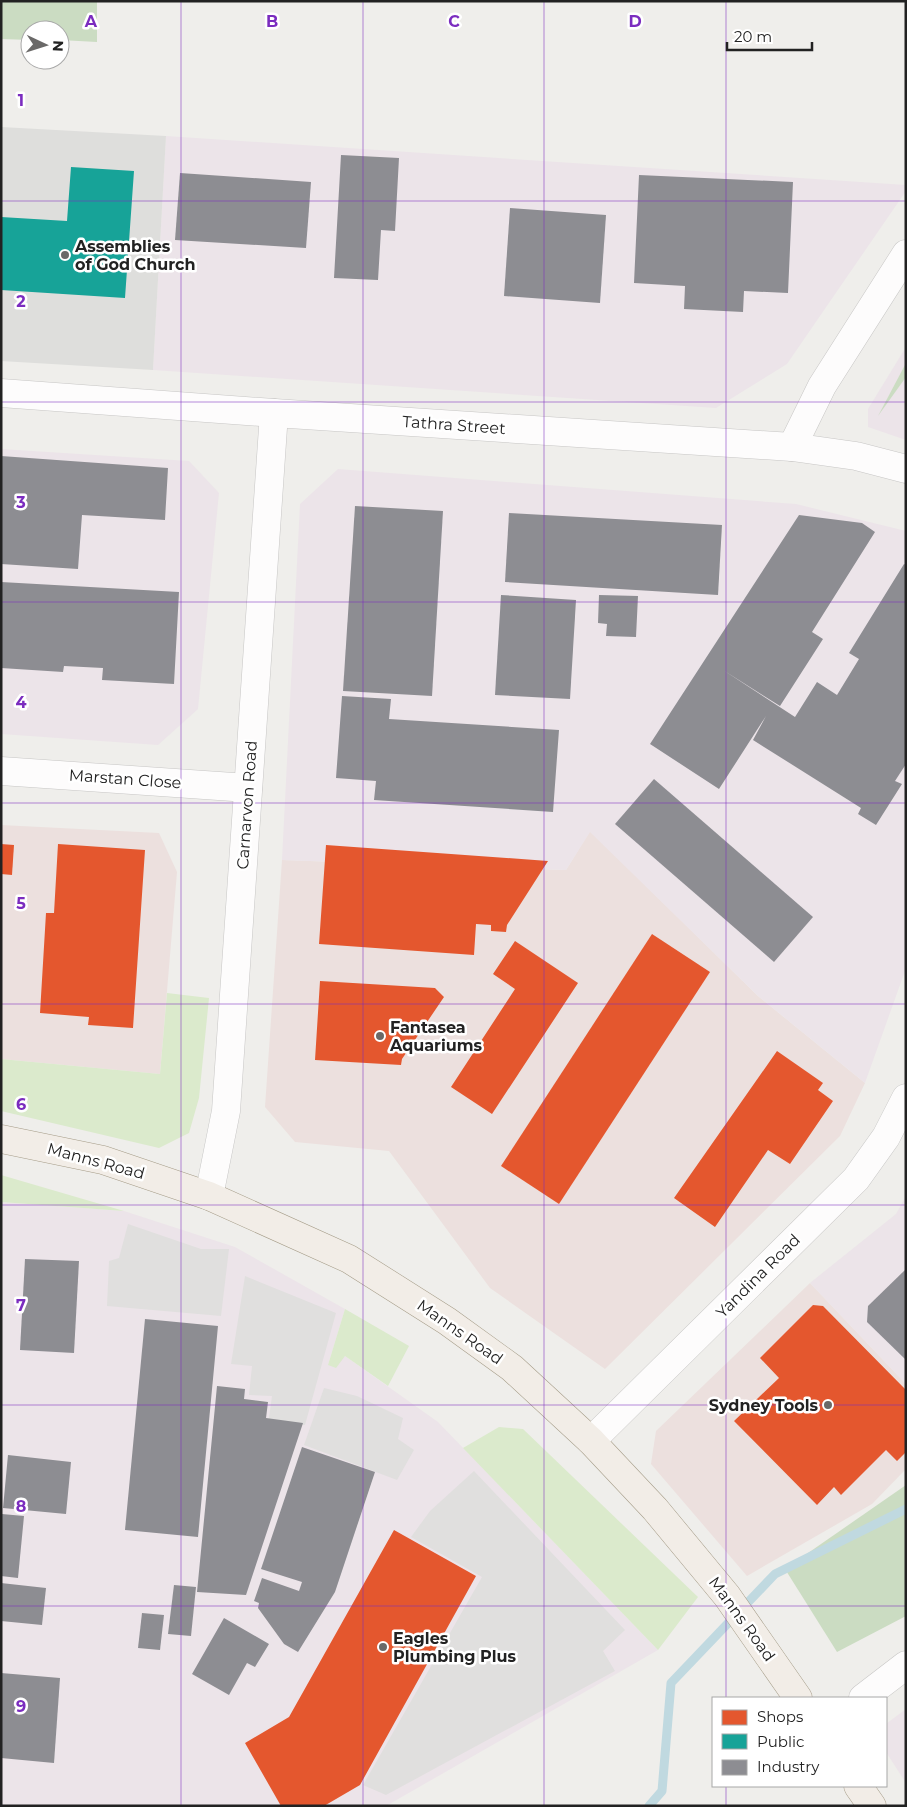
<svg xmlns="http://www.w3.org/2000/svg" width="907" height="1807" viewBox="0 0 907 1807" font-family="Montserrat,sans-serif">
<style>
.commercial{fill:#ece0de}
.industrial{fill:#ece4e9}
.religious{fill:#dededc}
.grass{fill:#dbeacc}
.forest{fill:#cbdcc2}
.parking{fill:#e0dfde}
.shops{fill:#e4572e}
.public{fill:#17a398}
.industry{fill:#8d8d92}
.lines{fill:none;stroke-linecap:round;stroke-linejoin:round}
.stream{stroke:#c0d9e0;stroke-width:9}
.minor-casing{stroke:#c7c6c5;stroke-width:29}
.major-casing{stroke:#a59c88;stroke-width:29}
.minor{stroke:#fdfcfc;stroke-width:28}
.major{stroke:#f2ede7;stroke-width:28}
.grid{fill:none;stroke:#7b2cbf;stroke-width:1;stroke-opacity:0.55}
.poi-dot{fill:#6a6968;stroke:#fff;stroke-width:2}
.labels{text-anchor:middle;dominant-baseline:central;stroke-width:5;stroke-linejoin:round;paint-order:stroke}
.poi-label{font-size:16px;font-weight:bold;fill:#222;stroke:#fff;text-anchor:start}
.street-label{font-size:16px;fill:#222;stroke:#fff}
.grid-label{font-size:16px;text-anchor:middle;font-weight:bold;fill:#7b2cbf;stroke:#fff;stroke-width:5;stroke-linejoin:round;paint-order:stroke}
</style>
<rect width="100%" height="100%" fill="#efeeeb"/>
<g class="commercial">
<polygon points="1,825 159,833 177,872 160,1074 1,1059"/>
<polygon points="590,831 758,996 865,1083 840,1136 605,1369 490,1288 389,1151 295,1142 265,1107 282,860 566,870"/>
<polygon points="810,1283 906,1384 906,1469 872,1504 747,1576 651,1464 656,1431"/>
</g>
<g class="industrial">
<polygon points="166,136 906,185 906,191 787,364 716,408 153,370"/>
<polygon points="906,347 906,440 868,427 868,409"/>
<polygon points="1,449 189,461 219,493 198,709 158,745 1,734"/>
<polygon points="338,469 796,504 906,531 906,968 865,1083 758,996 590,832 566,870 282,860 300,504"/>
<polygon points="906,1196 906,1384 810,1283 896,1214"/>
<polygon points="1,1202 124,1211 235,1247 345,1309 328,1365 345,1356 438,1422 658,1650 386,1806 1,1806"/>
<polygon points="906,1709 906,1783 886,1752 886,1724"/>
</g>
<polygon class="religious" points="1,127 166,136 153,370 1,361"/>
<g class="grass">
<polygon points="167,993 209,998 199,1098 189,1133 159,1148 1,1111 1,1059 160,1074"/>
<polygon points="1,1175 124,1211 1,1202"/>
<polygon points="345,1309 409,1346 388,1386 345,1356 336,1368 328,1365"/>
<polygon points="499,1427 523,1429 698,1597 658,1650 463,1448"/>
</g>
<g class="forest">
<polygon points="1,1 97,1 97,42 60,40 60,30 30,30 30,40 1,39"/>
<polygon points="906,363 906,377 878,416"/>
<polygon points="906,1485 906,1616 837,1652 785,1569"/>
</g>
<g class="parking">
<polygon points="128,1224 201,1249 229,1249 221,1316 107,1306 109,1261 119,1258"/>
<polygon points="245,1276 336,1313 305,1425 268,1425 272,1396 249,1395 252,1366 231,1364"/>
<polygon points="324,1388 357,1396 403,1418 398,1439 414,1450 397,1480 304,1445"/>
<polygon points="474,1471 625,1630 603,1651 615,1671 386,1795 363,1785 482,1577 411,1537 430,1511"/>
</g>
<g class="shops">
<polygon points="1,844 14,845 12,875 1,874"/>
<polygon points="58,844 145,850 133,1028 88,1025 89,1017 40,1013 46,913 54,913"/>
<polygon points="326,845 548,861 507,925 506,932 491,931 491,925 476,924 474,955 319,944"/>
<polygon points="652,934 710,972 559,1204 501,1166"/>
<polygon points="515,941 578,983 492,1114 451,1087 515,989 493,974"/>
<polygon points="320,981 435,988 444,997 402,1059 401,1065 315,1060"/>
<polygon points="777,1051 823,1083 818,1090 833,1101 790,1164 768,1150 715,1227 674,1198"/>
<polygon points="813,1305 823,1306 906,1390 906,1452 897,1461 886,1450 841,1495 834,1487 817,1505 734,1421 779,1378 760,1358"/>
<polygon points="394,1530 476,1576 360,1785 324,1806 281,1806 245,1743 289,1717"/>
</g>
<polygon class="public" points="71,167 134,171 125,298 1,290 1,217 67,221"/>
<g class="industry">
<polygon points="341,155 399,158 395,231 381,230 378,280 334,278"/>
<polygon points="180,173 311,182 306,248 175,240"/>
<polygon points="639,175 793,182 788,293 744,291 743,312 684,309 685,286 634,283"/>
<polygon points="510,208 606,215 600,303 504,296"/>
<polygon points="1,456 168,468 165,520 82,515 78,569 1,564"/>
<polygon points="355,506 443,511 432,696 343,691"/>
<polygon points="509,513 722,525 718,595 505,582"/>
<polygon points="799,515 862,523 875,532 812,632 823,639 780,706 723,670 795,717 817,682 837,695 859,659 849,653 904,564 906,565 906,764 895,781 902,784 876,825 858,814 861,808 753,740 766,716 719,789 650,744"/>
<polygon points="1,582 179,592 174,684 102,680 103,668 64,666 63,672 1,668"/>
<polygon points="501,595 576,600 570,699 495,695"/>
<polygon points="599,595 638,596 636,637 606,636 607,624 598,623"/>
<polygon points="342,696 391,699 389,719 559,730 553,812 374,800 376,781 336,778"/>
<polygon points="654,779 813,917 774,962 615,824"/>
<polygon points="25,1259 79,1261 74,1353 20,1350"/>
<polygon points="906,1269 906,1360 867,1322 868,1306"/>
<polygon points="145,1319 218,1326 198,1537 125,1530"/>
<polygon points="217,1386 245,1389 244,1399 268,1402 266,1418 303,1423 246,1595 197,1592"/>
<polygon points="302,1447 375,1472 335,1592 298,1652 284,1644 258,1608 259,1603 254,1601 262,1578 299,1591 302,1582 261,1569"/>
<polygon points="8,1455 71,1462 66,1514 3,1508"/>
<polygon points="2,1514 24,1516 18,1578 1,1576"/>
<polygon points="1,1583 46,1588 42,1625 1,1621"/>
<polygon points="174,1585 196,1587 191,1636 168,1634"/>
<polygon points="142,1613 164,1615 160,1650 138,1648"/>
<polygon points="224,1618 269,1644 255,1667 247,1663 229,1695 192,1674"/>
<polygon points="1,1673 60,1678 54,1763 1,1758"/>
</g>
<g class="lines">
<polyline class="stream" points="649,1806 662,1791 671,1683 775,1574 906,1509"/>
<g class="minor-casing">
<g id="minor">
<polyline points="1,393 274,413 792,447 856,456 906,469"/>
<polyline points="792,447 822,386 906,254"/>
<polyline points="1,771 248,788"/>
<polyline points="209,1196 226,1111 274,413"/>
<polyline points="591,1441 856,1179 886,1137 906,1098"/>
<polyline points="863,1698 906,1665"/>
</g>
</g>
<g class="major-casing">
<g id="major">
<polyline points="1,1139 103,1160 209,1196 349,1259 447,1321 512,1368 591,1441 655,1509 727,1596 798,1698"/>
<polyline points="858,1786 872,1806"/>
</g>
</g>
<use href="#minor" class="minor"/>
<use href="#major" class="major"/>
</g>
<path class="grid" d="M181 1V1806M363 1V1806M544 1V1806M726 1V1698M1 201H906M1 402H906M1 602H906M1 803H906M1 1004H906M1 1205H906M1 1405H906M1 1606H906M726 1786V1806"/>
<g class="poi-dot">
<circle cx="65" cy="255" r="5"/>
<circle cx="380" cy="1036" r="5"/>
<circle cx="828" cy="1405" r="5"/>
<circle cx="383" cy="1647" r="5"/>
</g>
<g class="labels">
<g class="poi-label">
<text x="75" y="246">Assemblies<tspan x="75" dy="18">of God Church</tspan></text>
<text x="390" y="1027">Fantasea<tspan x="390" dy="18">Aquariums</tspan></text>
<text x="818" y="1405" text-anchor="end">Sydney Tools</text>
<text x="393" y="1638">Eagles<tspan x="393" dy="18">Plumbing Plus</tspan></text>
</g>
<g class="street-label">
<text transform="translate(454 425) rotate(4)">Tathra Street</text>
<text transform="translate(125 779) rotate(4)">Marstan Close</text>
<text transform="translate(247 805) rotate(-86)">Carnarvon Road</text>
<text transform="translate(96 1161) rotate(15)">Manns Road</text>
<text transform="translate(758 1276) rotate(-45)">Yandina Road</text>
<text transform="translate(460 1332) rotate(35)">Manns Road</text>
<text transform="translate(742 1619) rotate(54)">Manns Road</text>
</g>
</g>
<g class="grid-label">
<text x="91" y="27">A</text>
<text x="272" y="27">B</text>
<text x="454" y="27">C</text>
<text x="635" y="27">D</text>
<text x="21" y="106">1</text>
<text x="21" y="307">2</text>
<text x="21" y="508">3</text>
<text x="21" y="708">4</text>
<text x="21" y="909">5</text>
<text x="21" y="1110">6</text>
<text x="21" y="1311">7</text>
<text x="21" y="1512">8</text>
<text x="21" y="1712">9</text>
</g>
<rect width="907" height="1807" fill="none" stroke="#222222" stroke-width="5"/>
<rect x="712" y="1697" width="175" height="90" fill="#ffffff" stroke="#a7a7a7"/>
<rect x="722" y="1710" width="25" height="15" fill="#e4572e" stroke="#a7a7a7"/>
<text x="757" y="1722" font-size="15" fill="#222222">Shops</text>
<rect x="722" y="1734" width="25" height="15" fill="#17a398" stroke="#a7a7a7"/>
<text x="757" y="1747" font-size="15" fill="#222222">Public</text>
<rect x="722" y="1760" width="25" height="15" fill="#8d8d92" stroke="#a7a7a7"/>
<text x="757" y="1772" font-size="15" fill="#222222">Industry</text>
<g transform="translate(45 45) rotate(94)"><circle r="24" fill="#ffffff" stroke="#a7a7a7"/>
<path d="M0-4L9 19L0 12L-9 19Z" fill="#6a6968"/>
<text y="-8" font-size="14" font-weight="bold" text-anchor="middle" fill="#222222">N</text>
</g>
<path d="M727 42v8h85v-8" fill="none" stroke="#222222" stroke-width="2.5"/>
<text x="734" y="42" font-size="15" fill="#222222" stroke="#ffffff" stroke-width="4" paint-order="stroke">20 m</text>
</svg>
